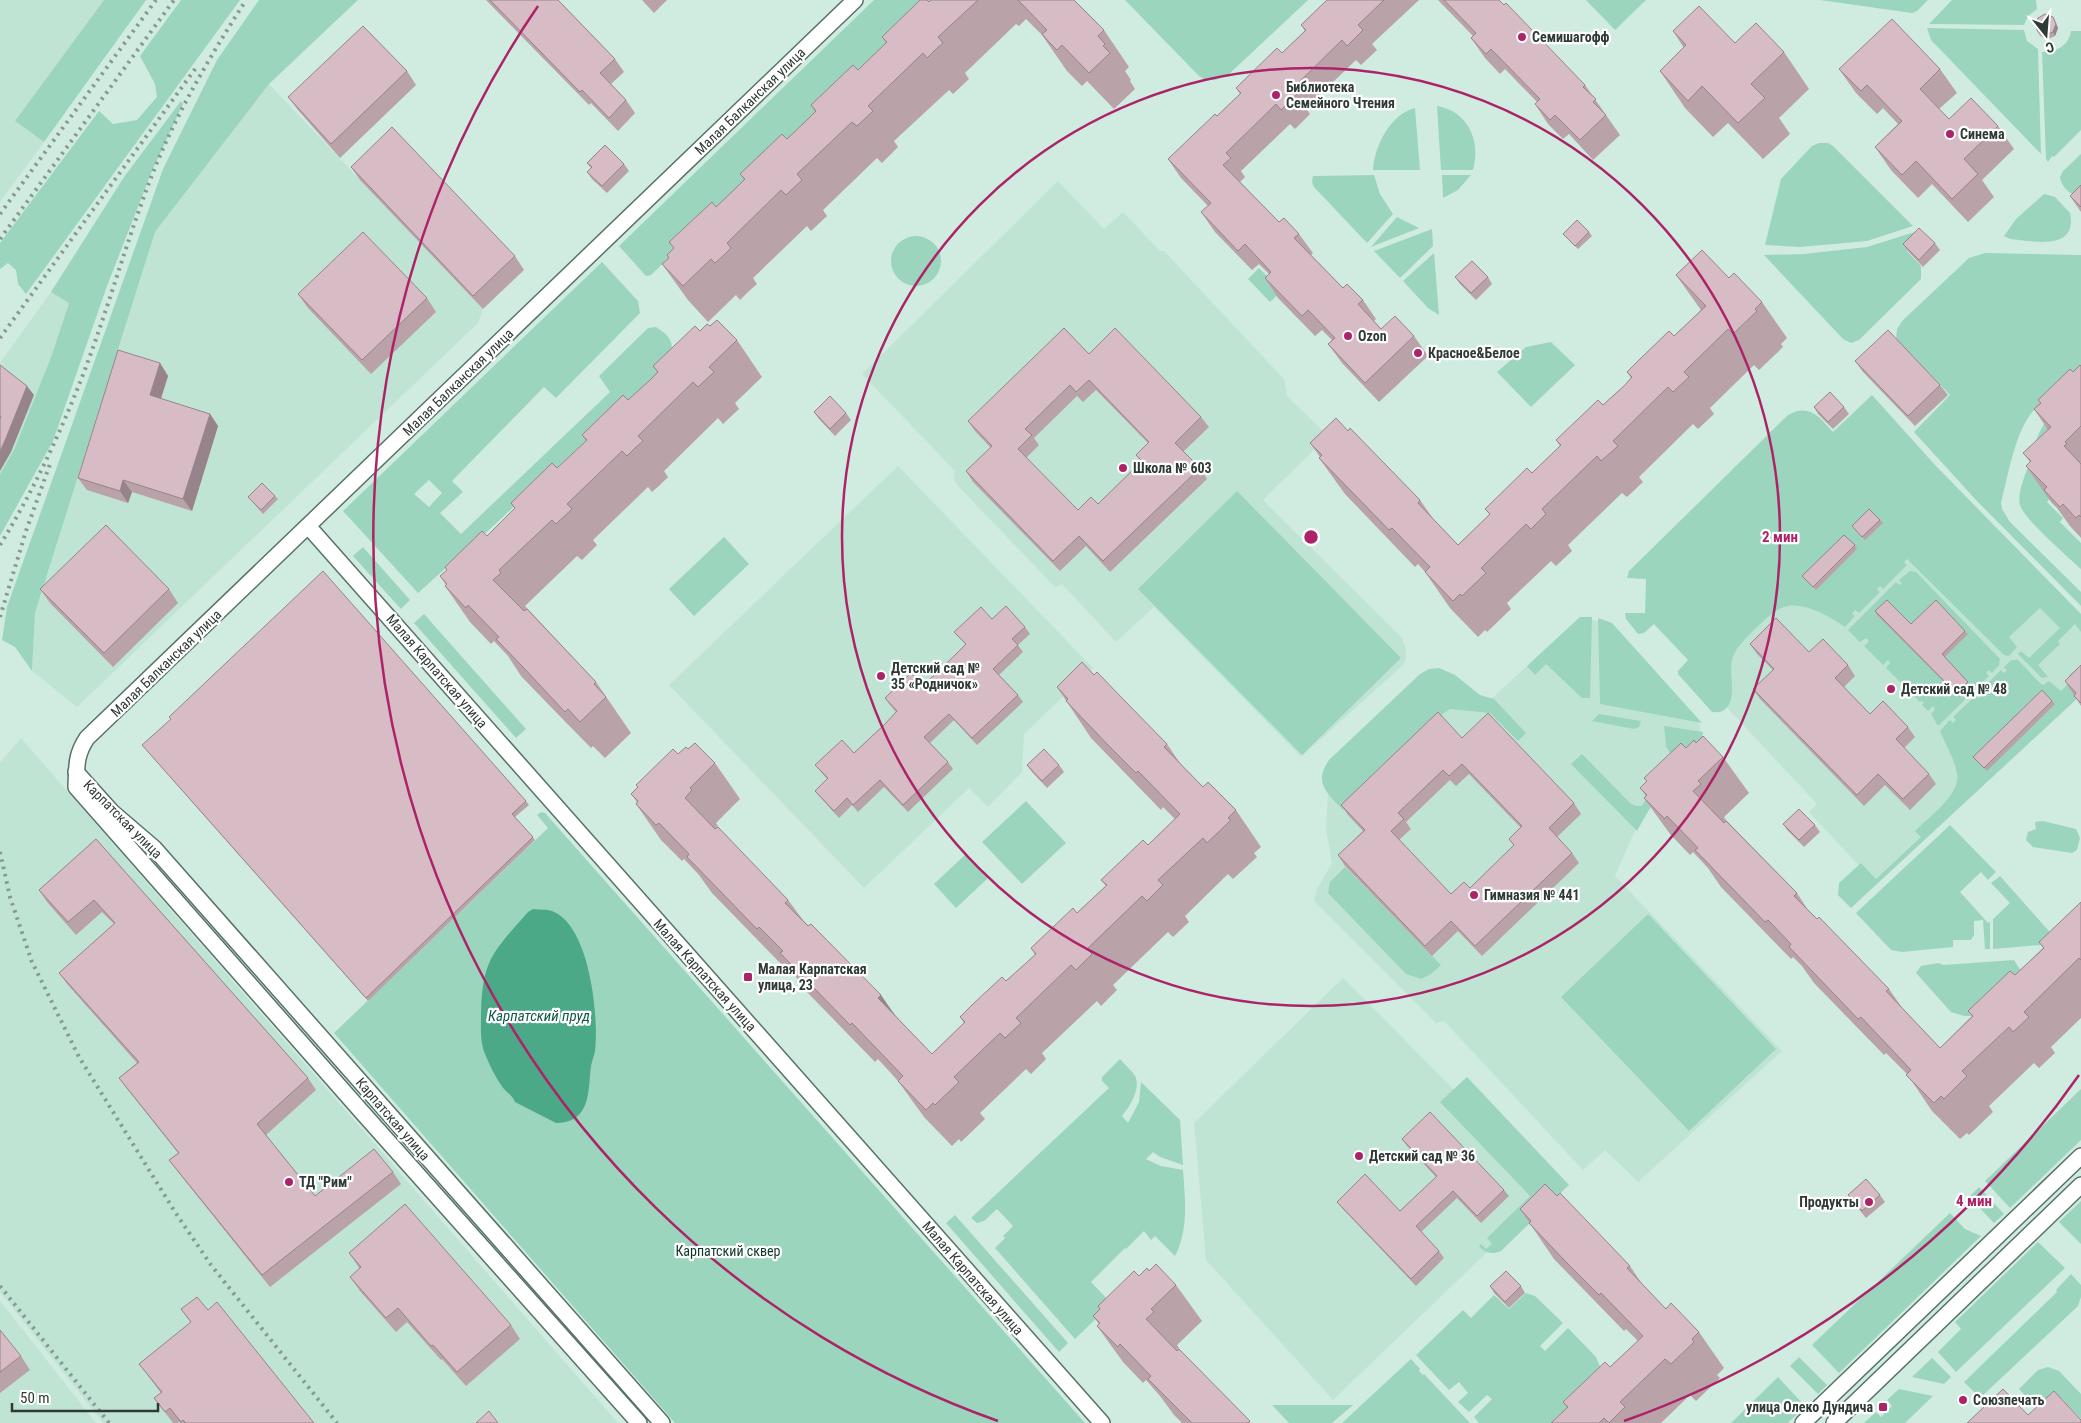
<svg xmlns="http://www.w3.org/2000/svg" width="2081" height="1423" viewBox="0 0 2081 1423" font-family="'Roboto Condensed',sans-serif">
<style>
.built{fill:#bfe4d4}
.green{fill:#9cd5bd;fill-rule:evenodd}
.water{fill:#4ba987}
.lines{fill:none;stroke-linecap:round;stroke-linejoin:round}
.minor-casing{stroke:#597268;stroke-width:18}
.minor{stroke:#fff;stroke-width:15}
.rail{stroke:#869a92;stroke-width:4;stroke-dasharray:2.5 5;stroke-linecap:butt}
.wall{fill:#baa2a9;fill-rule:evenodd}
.shaded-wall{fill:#97848a}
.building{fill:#d8bcc5;stroke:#97848a;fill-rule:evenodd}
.ring{fill:none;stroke:#ac2467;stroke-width:2.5}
.poi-dot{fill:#ac2467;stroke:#fff;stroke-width:2}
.labels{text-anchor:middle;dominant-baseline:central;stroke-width:4.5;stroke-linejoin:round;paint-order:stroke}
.poi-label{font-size:14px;font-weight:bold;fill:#2f3a36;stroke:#fff;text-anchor:start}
.street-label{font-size:14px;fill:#2f3a36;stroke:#fff}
.park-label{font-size:14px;fill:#0b3628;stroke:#fff}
.water-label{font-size:15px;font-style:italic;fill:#0f5a43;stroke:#fff}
.centre{fill:#ac2467;stroke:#fff;stroke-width:2.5}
.ring-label{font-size:15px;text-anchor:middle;font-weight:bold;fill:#ac2467;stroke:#fff;stroke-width:4.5;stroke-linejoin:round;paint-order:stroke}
</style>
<rect width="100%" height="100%" fill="#d0ece0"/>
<g class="built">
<polygon points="0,0 104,0 15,121 44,142 0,202"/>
<polygon points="269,84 483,309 478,323 77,707 32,671 35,613 155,232"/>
<polygon points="1058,181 1104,229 1123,212 1160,251 1164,251 1284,379 1287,396 1328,436 1263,500 1402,638 1406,649 1406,659 1402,666 1301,757 1154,607 1116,642 1062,584 1055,587 958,486 954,480 955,471 862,374"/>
<polygon points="51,292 69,302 51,357 14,450 0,474 0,363"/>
<polygon points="898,466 1093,668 1024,734 1022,772 988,807 969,788 864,888 669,685"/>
<polygon points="1872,504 2049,585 2081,619 2081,681 2061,709 1875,883 1809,812 1817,804 1693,671"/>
<polygon points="1579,618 1606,622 1698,720 1700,728 1701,742 1648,807 1633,835 1615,876 1782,1051 1638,1182 1605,1150 1583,1170 1444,1021 1436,1023 1314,901 1317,889 1332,863 1326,829 1330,760 1415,680 1489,701"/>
<polygon points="21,738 618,1423 103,1423 0,1292 0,763"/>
<polygon points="1343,978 1553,1189 1333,1400 1206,1260 1194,1123"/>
<polygon points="0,1301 9,1312 96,1423 0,1423"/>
</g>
<g class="green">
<polygon points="104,0 146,0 44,142 15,121"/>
<polygon points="181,0 240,0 26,294 18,284 16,270 8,263 0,269 0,243 99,111 113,124 137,120 157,97 155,84 140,56"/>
<polygon points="259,0 358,0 269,84 155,232 35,613 32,671 15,647 2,640 7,607 163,169 217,60"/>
<polygon points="874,0 936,0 651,275 646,276 619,246"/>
<polygon points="1125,0 1308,0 1228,75 1215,80 1204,79 1199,76"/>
<polygon points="1586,0 1646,0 1615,30"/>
<polygon points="1820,0 1928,0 1917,11 1912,13"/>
<polygon points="1952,0 2036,0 2037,9 2028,16 2024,25 1929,24"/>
<polygon points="1927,28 2024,30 2027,41 2038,49 2041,154 1931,40"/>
<path d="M2071 31H2081V130L2054 157 2052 156 2048 162 2046 159 2042 52C2056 52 2069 46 2071 31Z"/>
<polygon points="181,101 183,104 152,171 107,286 53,441 0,536 0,474 14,450 51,357 69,303 51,292 124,177"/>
<path d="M1437 106C1468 111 1481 141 1473 170H1441Z"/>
<path d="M1415 108 1420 170H1373C1374 147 1390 114 1415 108Z"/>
<polygon points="1819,143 1828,143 1833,146 1913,226 1867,241 1800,247 1765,245 1781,179 1812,146"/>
<path d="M2081 154V198C2070 194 2062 189 2060 177L2063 171Z"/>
<polygon points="1374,175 1380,194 1393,214 1367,243 1314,187 1312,182 1313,176"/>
<polygon points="1442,175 1471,175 1458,190 1443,198"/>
<path d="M2044 194 2055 197 2070 213C2078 252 2032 241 2010 239L2004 236 2016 219Z"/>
<polygon points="1397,217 1419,228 1371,247"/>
<polygon points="1432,229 1433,246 1400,278 1374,251"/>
<polygon points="1918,231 1922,235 1907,251 1921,266 1921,279 1859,340 1851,343 1843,339 1764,255 1804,254 1867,247"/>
<circle cx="916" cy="261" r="25"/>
<polygon points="1434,253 1439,315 1428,308 1403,281"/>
<path d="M1985 253 2081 255V367C2064 382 2044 397 2030 415 2014 437 2008 476 2001 503L2002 509 2010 522 2081 592V606L1976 500 1914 432 1950 395 1896 339 1897 329 1903 320 1969 258Z"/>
<path d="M602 262 638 301 640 313 556 398 544 387 452 481 463 492 440 513 461 534 610 392 599 376 648 328 656 327C675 339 674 346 668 365L478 540 476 537 473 539 475 542 418 593 343 511ZM429 480 442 493 429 507 414 494Z"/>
<polygon points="1259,268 1282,291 1270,302 1248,279"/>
<polygon points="1551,342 1575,365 1531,407 1497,372 1526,347"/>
<path d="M1872 395 1936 466 2081 614V632L2075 624 2058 641 2060 644 2038 665 2048 677 2042 678 2018 654 2021 651 2029 658 2060 628 2040 608 2009 637 2017 647 2009 656 2004 655 1907 559 1904 562 1907 565 1883 589 1880 586 1877 589 1880 592 1859 613 1855 610 1852 614 1855 616 1845 627C1831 617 1806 603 1788 606 1774 609 1764 621 1754 630 1745 639 1735 648 1732 660 1729 674 1735 689 1730 702 1726 711 1721 713 1712 712L1678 674V671L1688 660 1654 624 1644 633 1638 634 1626 619 1625 613H1645L1646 579 1627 578 1629 571 1788 415C1810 403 1820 418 1833 432Z"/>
<path d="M2051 415V497L2047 502 2063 518 2060 522 2081 543V569C2069 558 2023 518 2020 505 2017 493 2025 476 2029 464 2034 446 2038 429 2051 415Z"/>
<polygon points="1237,491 1401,658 1302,755 1138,589"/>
<polygon points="724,537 749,564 694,616 669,589"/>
<polygon points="363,547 410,600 401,609 353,556"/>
<polygon points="1910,571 1916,572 2000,659 1999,665 1992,673 1989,670 1986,673 1989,676 1938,726 1931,714 1935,709 1933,706 1928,711 1922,705 1924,702 1922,701 1920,702 1908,690 1912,686 1909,683 1905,687 1886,668 1890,663 1888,660 1883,665 1864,646 1869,641 1866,638 1860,642 1848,630 1896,582 1899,585 1902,583 1899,580"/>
<polygon points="424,614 526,729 516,738 414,623"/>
<polygon points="1580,617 1592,617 1590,698 1582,698 1546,664 1535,675 1527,666"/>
<polygon points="1598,618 1612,623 1702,723 1600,704"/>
<path d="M2011 660H2018L2040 683 2043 685 2049 681 2061 691 2069 683V675L2081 665V695L1851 908 1838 895 1839 883 1861 863 1876 879 1921 837 1915 831C1929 817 1961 794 1957 774 1955 759 1945 744 1940 731L1950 720 1953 723 1956 720 1953 717 1976 695 1979 698 1982 695 1979 692 2001 670 2004 673 2007 671 2004 667Z"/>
<path d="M1439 668 1455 675 1480 695 1494 699 1526 733 1518 741 1490 713 1450 709 1438 717 1343 810C1327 793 1313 783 1329 760L1420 674 1429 669Z"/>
<polygon points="1599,714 1641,721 1639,727 1634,729 1592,721"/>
<path d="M1664 726 1703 732 1702 738C1678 768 1655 797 1637 831L1571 764 1582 754 1630 803 1636 806H1642L1667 759 1675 753H1670L1666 746Z"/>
<polygon points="1026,801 1066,843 1022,884 982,842"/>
<polygon points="541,812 545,813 1085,1423 675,1423 334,1033 548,828 537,815"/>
<polygon points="2043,821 2076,829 2080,838 2077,850 2072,853 2033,847 2026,840 2028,832 2036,829 2035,822"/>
<polygon points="1950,825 1996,872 1988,880 1981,872 1960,892 1988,923 1990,922 1990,949 1985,949 1983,920 1974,921 1974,935 1971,940 1953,940 1953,947 1902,952 1891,950 1856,913"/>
<polygon points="966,854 988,878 956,908 934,884"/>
<polygon points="1345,867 1441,965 1431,974 1421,979 1406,974 1328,893 1330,882"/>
<polygon points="2000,876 2057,940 2040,945 1993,949 1993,919 2010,903 1991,883"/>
<polygon points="1648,914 1776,1049 1689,1131 1561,997"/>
<polygon points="2014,960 2021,971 1975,1016 1964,1016 1951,1012 1916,973 1921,966 1939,963 1943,965"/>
<path d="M1120 1059C1124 1064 1134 1072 1136 1078 1140 1091 1129 1107 1122 1116L1128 1123 1139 1102 1141 1082 1180 1120 1183 1165 1160 1157 1153 1152 1146 1159 1161 1166 1183 1170C1185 1199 1189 1229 1175 1256L1155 1236 1151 1240 1144 1231 1126 1249 1125 1248 1091 1282 1109 1301V1306L1075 1339 995 1248 1005 1238 1003 1236 1013 1226 997 1209 984 1221 977 1223 971 1218 1109 1088 1102 1081V1077Z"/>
<path d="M1467 1077 1569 1185 1501 1251C1492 1255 1485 1253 1479 1246L1481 1244 1486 1249 1492 1244 1487 1238 1530 1196 1440 1102Z"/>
<polygon points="2081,1089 2081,1140 2010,1208 1985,1181"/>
<polygon points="1979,1187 2004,1214 1994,1223 1969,1197"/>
<polygon points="2081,1201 2081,1244 2059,1222"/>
<polygon points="1950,1213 1965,1229 1981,1236 1839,1373 1812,1345"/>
<polygon points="955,1215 1068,1343 1059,1352 946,1223"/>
<polygon points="2038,1242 2065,1268 1956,1372 1938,1352 1961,1329 1955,1322"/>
<polygon points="2071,1274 2081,1285 2081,1297 2078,1306 1980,1398 1964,1382 2057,1292 2056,1290"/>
<polygon points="1526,1293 1535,1296 1563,1323 1540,1346 1545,1351 1568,1328 1596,1357 1601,1369 1556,1423 1479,1423 1474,1417 1492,1399 1487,1395 1469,1412 1458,1402 1468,1393 1459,1382 1449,1390 1416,1355 1463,1310 1471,1318 1494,1295 1509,1309"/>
<polygon points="1799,1357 1827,1385 1818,1394 1790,1366"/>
<polygon points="1932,1358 1951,1377 1944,1384 1912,1377"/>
<polygon points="1411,1359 1420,1369 1419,1371 1423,1375 1424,1374 1470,1423 1342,1423"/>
<polygon points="2048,1367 2059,1371 2081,1394 2081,1419 2061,1398 2043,1415 2019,1389 2038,1370"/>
<polygon points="1778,1377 1805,1406 1788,1423 1731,1423"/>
<polygon points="1899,1389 1933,1396 1905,1423 1864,1423 1876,1412 1881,1417 1892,1406 1887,1400"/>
<polygon points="1272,1405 1353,1405 1332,1423 1289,1423"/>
</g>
<path class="water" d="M533 909C539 910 547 909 552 911 590 925 599 1017 595 1051 594 1056 592 1061 591 1066 589 1080 590 1099 582 1111 576 1120 566 1123 556 1123L515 1102C512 1094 505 1092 501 1085 495 1076 489 1064 485 1054 480 1042 481 1029 481 1016 482 960 492 953 528 912Z"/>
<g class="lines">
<g class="minor-casing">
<g id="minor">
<polyline points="308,526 1102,1423"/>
<polyline points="76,772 112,812 154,848 662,1423"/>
<path d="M639 1423 361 1111 76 787C77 767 75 756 87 738L855 0"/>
<polyline points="1803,1423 2081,1156"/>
<polyline points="1834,1423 2081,1185"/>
</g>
</g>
<use href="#minor" class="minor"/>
<g class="rail">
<polyline points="0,214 156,0"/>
<polyline points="0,239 174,0"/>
<polyline points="0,338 198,65"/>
<path d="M0 545C31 495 57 440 79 385 107 314 126 241 154 170 178 110 211 55 246 0"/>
<polyline points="0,617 26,531 50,464"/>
<polyline points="0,852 10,897 32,962 79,1057 175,1212 211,1265 337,1423"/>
<polyline points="0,1286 109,1423"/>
</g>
</g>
<g class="wall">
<polygon points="486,0 558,0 615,59 624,72 611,84 626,100 635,113 618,131 591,103 589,105"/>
<polygon points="642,0 667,0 654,13"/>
<polygon points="931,0 1074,0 1104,30 1129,67 1125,71 1131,80 1130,81 1135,89 1114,109 1087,81 1082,86 1067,71 1042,35 1026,19 1019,26 1016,24 965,73 969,79 953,94 949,90 894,141 898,147 882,163 877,158 823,210 827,216 811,231 807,226 753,278 757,284 748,292 740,300 736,295 708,322 688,300 662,264 669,258 667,255 674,248 669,242 716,207 744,180 740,174 787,139 815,112 811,105 858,70 886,43 882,37"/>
<polygon points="1327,0 1419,0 1372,44 1377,50 1361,65 1356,60 1306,108 1310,114 1295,129 1290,124 1241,171 1245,177 1240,182 1279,222 1299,234 1313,253 1311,255 1343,288 1363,300 1376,319 1374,321 1381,329 1414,336 1428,356 1379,402 1342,363 1328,344 1332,340 1322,330 1315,336 1278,298 1265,278 1269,274 1259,264 1252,270 1215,232 1201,212 1208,206 1181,178 1168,159 1217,116 1240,94 1236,88 1282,53 1305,31 1301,25"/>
<polygon points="1438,0 1499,0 1585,85 1620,135 1593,160 1569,134 1563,139 1548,124 1535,104 1537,102 1505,69 1500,74 1485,58 1471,38 1473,36"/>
<polygon points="2053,17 2058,28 2055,36 2048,39 2040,36 2038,32"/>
<polygon points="1673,31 1784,52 1809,89 1779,118 1790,134 1763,159 1728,123 1713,137 1685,108 1660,71 1684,48"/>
<polygon points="1839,69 1940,69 1957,93 1939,109 1949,119 1998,126 2014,149 1982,180 1994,197 1968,222 1932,184 1918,198 1891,170 1875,147 1898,124 1883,108 1877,114 1856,93"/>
<polygon points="407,71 416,85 340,158 298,110 288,97"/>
<polygon points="587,163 624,164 629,171 607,193 592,179 587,172 591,168"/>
<polygon points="351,167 515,256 524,270 483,309 360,180"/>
<polygon points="2081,185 2081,212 2070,196"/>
<polygon points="1589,232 1592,236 1578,249 1563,234"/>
<polygon points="1935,243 1940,250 1923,267 1908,251 1903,244"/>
<polygon points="1676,275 1729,278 1762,302 1787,338 1781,344 1783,347 1759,370 1754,365 1710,408 1714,414 1698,429 1693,424 1639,477 1643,482 1627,497 1622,493 1568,545 1572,551 1556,566 1551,561 1507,603 1511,609 1487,632 1485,630 1478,637 1450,608 1425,572 1418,564 1415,567 1345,494 1319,458 1320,457 1310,443 1348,431 1420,500 1434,520 1458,545 1490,515 1485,509 1532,473 1560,446 1556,440 1603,405 1625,385 1631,378 1627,372 1674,336 1701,310"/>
<polygon points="1455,277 1488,277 1492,284 1476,300 1460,284"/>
<polygon points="298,294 427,298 436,312 371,374 308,308"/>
<polygon points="710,326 737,340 762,377 735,403 739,409 723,424 718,418 664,471 668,477 660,485 652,492 648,487 593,540 597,545 582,560 577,556 525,606 596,682 631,733 605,758 593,746 591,748 548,704 521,676 508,656 494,641 491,644 470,622 445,586 446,585 440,576 447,570 445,567 487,536 515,509 511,503 557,468 586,441 582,435 628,400 650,380 657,372 653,366 700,331"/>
<path d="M1089 354 1201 417 1209 427 1183 452 1200 468 1207 479 1110 572 1086 546 1060 571 973 482 966 471 991 448 975 431 968 421ZM1096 390 1148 443 1136 455 1141 462 1098 504 1078 510 1026 458 1039 445 1034 438 1077 396 1083 402Z"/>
<polygon points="1855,361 1940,385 1948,395 1915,426 1863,372"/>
<polygon points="160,363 168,376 161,399 210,414 218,426 192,511 132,492 128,503 87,490 78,478"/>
<polygon points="2081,366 2081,538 2070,526 2057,508 2051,502 2026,466 2030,462 2023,453 2048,430 2034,409 2040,403 2038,400 2073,372"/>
<polygon points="1814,407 1844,407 1849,414 1833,429 1818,414"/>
<polygon points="814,412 846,413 851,420 835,436 819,419"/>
<polygon points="275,496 278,499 263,514 248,497"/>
<polygon points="1880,520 1883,523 1865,540 1852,526"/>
<polygon points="1855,545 1857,549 1816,590 1802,576"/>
<polygon points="40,589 169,589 178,603 113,667 50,603"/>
<polygon points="1875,611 1911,624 1965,631 1968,634 1945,657 1970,685 1959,697 1877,615"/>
<polygon points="992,619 1025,627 1030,634 1018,645 1023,652 999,675 1018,695 1023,702 977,745 954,720 930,743 948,762 953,769 908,812 884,787 858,812 852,805 839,818 820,797 815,791 827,779 815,765 854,753 885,724 896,712 890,705 885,698 923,686 966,645 954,632"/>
<polygon points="1750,644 1809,652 1848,665 1855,676 1844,687 1870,714 1908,727 1915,737 1904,748 1929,774 1936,784 1910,810 1885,785 1864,806 1760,699 1753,689 1773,670 1757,654"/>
<polygon points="2081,665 2081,706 2065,681"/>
<polygon points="1094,675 1167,744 1182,766 1203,787 1236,810 1261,847 1254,853 1257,857 1233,879 1228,874 1185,916 1189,922 1173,937 1168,932 1113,985 1117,990 1101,1006 1097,1001 1042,1053 1046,1059 1031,1074 1026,1069 980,1113 985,1119 961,1142 959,1139 952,1146 924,1117 898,1081 878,1059 875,1062 805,990 792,971 784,963 782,965 712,893 699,875 684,859 682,861 661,840 636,804 637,802 631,794 638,788 636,785 678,754 688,749 715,763 740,799 716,823 718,826 715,829 788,900 803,920 932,1054 964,1023 960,1017 1006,981 1035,955 1031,948 1077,913 1106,886 1101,880 1148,845 1175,819 1163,807 1161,810 1091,738 1057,687"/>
<polygon points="2052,701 2055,704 1987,771 1973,757"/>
<path d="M1462 738 1574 803 1581 814 1557 837 1572 853 1579 863 1482 956 1458 931 1432 956 1345 866 1338 855 1363 831 1348 815 1341 805ZM1469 774 1521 828 1509 839 1514 846 1470 888 1451 894 1399 840 1411 829 1406 822 1450 780 1456 786Z"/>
<polygon points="1696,743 1723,757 1749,793 1724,817 1726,820 1797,893 1810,913 1889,989 1903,1009 1940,1048 1972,1016 1968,1011 2015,975 2043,948 2039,942 2081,902 2081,1018 2051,1047 2055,1053 2039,1068 2034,1063 1989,1106 1993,1112 1969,1135 1967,1133 1960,1139 1932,1111 1907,1074 1886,1053 1884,1055 1814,983 1802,966 1793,957 1791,959 1721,887 1708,868 1693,852 1690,855 1670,834 1644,798 1646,796 1640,788 1647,781 1644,778 1686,748"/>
<polygon points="142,745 526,801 529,805 515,817 535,840 368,1001"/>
<polygon points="1027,765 1059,765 1064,772 1047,788 1032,772"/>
<polygon points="1783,824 1815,825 1820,832 1804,847 1788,831"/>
<polygon points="96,839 308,1078 316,1090 266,1135 315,1196 393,1172 401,1184 270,1287 178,1172 169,1160 178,1153 128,1090 119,1078 137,1063 68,985 59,973 114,924 102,912 76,935 47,902 39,890"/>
<polygon points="1402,1139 1504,1190 1509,1196 1481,1223 1457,1198 1421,1232 1439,1251 1444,1258 1416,1286 1342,1208 1337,1202 1400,1211 1436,1177 1407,1146"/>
<polygon points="1848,1195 1880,1195 1885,1202 1866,1218 1853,1202"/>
<polygon points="1557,1196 1630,1266 1644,1287 1666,1309 1699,1332 1724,1368 1717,1375 1720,1378 1696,1401 1690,1395 1661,1423 1551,1423 1567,1408 1563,1402 1610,1367 1638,1341 1626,1329 1624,1331 1554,1259 1520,1209"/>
<polygon points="349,1253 511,1325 520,1339 466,1386 442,1359 441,1360 407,1322 396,1332 360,1291 350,1277 360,1269"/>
<polygon points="1149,1271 1176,1285 1202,1321 1177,1345 1179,1348 1177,1351 1251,1423 1182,1423 1174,1415 1160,1396 1146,1380 1143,1383 1123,1362 1097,1326 1099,1324 1093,1316 1139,1276"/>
<polygon points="1490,1286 1521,1286 1525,1293 1509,1308 1494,1293"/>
<polygon points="181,1309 208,1310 314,1423 180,1423 179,1422 177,1423 173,1423 154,1398 161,1393 139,1364 191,1323"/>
<polygon points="0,1330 21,1356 30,1370 0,1393"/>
</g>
<g class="shaded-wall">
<polygon points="2053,17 2058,28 2055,36 2053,32"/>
<polygon points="160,363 168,376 158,407 150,395"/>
<polygon points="27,386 34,395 11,452 0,471 0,451"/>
<polygon points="210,414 218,426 192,511 183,499"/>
<polygon points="123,480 132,492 128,503 120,491"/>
<polygon points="881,995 906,1031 878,998"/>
</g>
<g class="building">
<polygon points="490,0 558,0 615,59 600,73 626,100 609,118 582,90 580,92"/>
<polygon points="920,0 927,0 929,2 931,0 978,0 938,37 943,43 935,50 927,58 923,53 868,106 873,111 857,126 852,122 797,174 802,180 786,195 781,190 727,243 731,248 723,256 715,263 711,259 683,286 662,264 669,258 667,255 674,248 669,242 712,202 716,207 738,186 745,179 740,174 782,134 787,139 809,118 816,111 811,105 853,65 858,70 887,42 882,37"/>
<polygon points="1018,0 1074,0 1104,30 1098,36 1105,44 1103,46 1110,53 1089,73 1062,45 1057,50 1049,42 1042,34 1047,30"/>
<polygon points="1327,0 1384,0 1358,25 1363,30 1347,46 1342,40 1292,89 1297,94 1281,110 1276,104 1226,153 1231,158 1223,165 1279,222 1284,218 1299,234 1294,238 1343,288 1347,284 1363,300 1358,304 1381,329 1395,316 1414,336 1365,383 1328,344 1335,338 1308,310 1302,316 1265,278 1271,272 1245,244 1238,251 1201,212 1211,203 1168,159 1215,114 1217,116 1241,93 1236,88 1277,48 1282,53 1306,30 1301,25"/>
<polygon points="1444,0 1499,0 1504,5 1506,3 1585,85 1583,87 1596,99 1593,102 1606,115 1580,140 1555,115 1550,120 1535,104 1540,99 1491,49 1486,54 1471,38 1476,33"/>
<polygon points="1699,6 1735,43 1756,23 1784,52 1751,84 1765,98 1738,123 1702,86 1688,101 1660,71 1686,45 1673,31"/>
<polygon points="2045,14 2053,17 2056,24 2053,32 2046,35 2038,32 2035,25 2038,18"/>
<polygon points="1892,19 1940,69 1920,89 1949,119 1971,98 1998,126 1964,159 1978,174 1952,199 1916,161 1902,175 1875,147 1902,121 1867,85 1861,91 1839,69"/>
<polygon points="363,26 407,71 331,144 288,97"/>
<polygon points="392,127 515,256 473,296 351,167"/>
<polygon points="605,145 624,164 602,186 587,172 592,167 587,163"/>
<polygon points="2081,185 2081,207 2070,196"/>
<polygon points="1577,220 1589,232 1575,246 1563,234"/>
<polygon points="1919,228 1935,243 1919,260 1903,244"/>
<polygon points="363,232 427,298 362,360 298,294"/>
<polygon points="1702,250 1729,278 1734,273 1762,302 1755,309 1757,311 1733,334 1728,329 1684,372 1689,377 1673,392 1668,387 1613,441 1618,446 1601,461 1597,456 1542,509 1546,514 1531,529 1526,524 1481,568 1486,573 1462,596 1460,594 1453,601 1425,572 1430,567 1392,528 1389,530 1319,458 1322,455 1310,443 1336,418 1348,431 1350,428 1420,500 1418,503 1458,545 1490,514 1485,509 1527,468 1532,473 1561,445 1556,440 1598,400 1603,405 1625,385 1632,377 1627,372 1641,358 1669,331 1674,336 1706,306 1676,275"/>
<polygon points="1472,261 1488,277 1471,293 1455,277"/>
<polygon points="717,320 737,340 709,367 714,372 698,387 693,382 638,436 643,441 635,448 627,456 622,451 567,504 572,509 556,524 552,520 499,570 501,573 493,580 524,611 527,609 562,646 596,682 594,684 606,697 580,722 568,709 565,712 523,667 496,639 499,637 468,605 466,608 445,586 447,584 440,576 447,570 445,567 482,531 487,536 515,508 511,503 552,463 557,468 587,440 582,435 623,395 628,400 650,380 658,372 653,366 695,326 700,331 707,324 710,326"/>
<path d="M1064 328 1089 354 1115 328 1201 417 1175 443 1200 468 1103 561 1079 536 1053 561 966 471 992 446 968 421ZM1089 380 1149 442 1136 455 1142 461 1098 504 1091 497 1078 510 1018 449 1032 435 1025 429 1070 385 1076 392Z"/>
<polygon points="1888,330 1940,385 1908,416 1855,361"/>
<polygon points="118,350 160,363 150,395 210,414 183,499 123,480 120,491 78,478"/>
<polygon points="0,365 27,386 4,443 0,451 0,419 1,417 0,416"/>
<polygon points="2080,365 2081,366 2081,426 2065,442 2067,444 2064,446 2081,464 2081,517 2079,515 2076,518 2063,504 2060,507 2044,490 2047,487 2026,466 2031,461 2023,453 2051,427 2034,409 2041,403 2038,400 2070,369 2073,372"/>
<polygon points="1830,392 1844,407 1828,422 1814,407"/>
<polygon points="830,396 846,413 830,429 814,412"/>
<polygon points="262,483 275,496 261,510 248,497"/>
<polygon points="1869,509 1880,520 1862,537 1852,526"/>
<polygon points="106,525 169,589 104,653 40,589"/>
<polygon points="1844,535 1855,545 1813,587 1802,576"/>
<polygon points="323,571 526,801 512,814 533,837 366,998 142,745 171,719 169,717"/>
<polygon points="1887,600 1911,624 1936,600 1965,631 1942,654 1968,682 1956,693 1875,611"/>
<polygon points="1006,606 1025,627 1012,639 1018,645 993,669 1018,695 972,738 949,714 924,737 948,762 903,805 880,780 853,805 847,798 834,811 815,791 828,778 815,765 842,740 854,753 885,724 897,711 885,698 911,673 923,686 954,656 966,644 954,632 981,607 992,619"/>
<polygon points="1776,618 1809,652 1823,639 1848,665 1835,678 1870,714 1883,701 1908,727 1896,739 1929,774 1903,799 1878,774 1857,795 1753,689 1774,669 1750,644"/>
<polygon points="1082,662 1094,675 1097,672 1124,700 1167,744 1164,747 1203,787 1208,782 1236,810 1228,818 1231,820 1207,843 1203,838 1158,880 1163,885 1147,901 1142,896 1087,949 1092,954 1076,970 1071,965 1016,1018 1021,1023 1005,1038 1000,1033 954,1077 959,1082 935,1105 933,1103 926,1110 898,1081 903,1076 852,1023 850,1025 780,953 783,951 759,927 757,929 687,857 689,854 659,823 656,825 636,804 638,801 631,794 638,787 636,785 673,749 678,754 686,747 688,749 695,743 715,763 690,788 692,790 685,798 715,829 718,827 788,900 785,903 808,926 811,924 881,995 878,998 932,1054 965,1022 960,1017 974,1003 1002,977 1006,981 1036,954 1031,948 1073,908 1077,913 1107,885 1101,880 1143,840 1148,845 1180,814 1138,771 1136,773 1109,746 1066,701 1068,699 1057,687"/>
<polygon points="2081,665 2081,703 2074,696 2076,693 2065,681"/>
<polygon points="2042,690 2052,701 1984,768 1973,757"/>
<path d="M1438 712 1462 738 1488 713 1574 803 1549 828 1572 853 1475 946 1451 921 1425 946 1338 855 1365 830 1341 805ZM1462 764 1522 826 1509 839 1514 845 1470 888 1464 882 1451 894 1391 831 1404 819 1398 813 1443 770 1449 776Z"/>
<polygon points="1703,736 1723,757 1698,781 1701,784 1693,791 1724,823 1726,821 1797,893 1794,896 1817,919 1819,917 1889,989 1886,991 1940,1048 1973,1016 1968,1011 2010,971 2015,975 2044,948 2039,942 2081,902 2081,960 2079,958 2024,1012 2029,1017 2013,1032 2009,1027 1962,1071 1967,1076 1944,1099 1941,1096 1934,1103 1906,1075 1911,1070 1861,1017 1858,1019 1837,997 1789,947 1791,944 1768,920 1765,922 1695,850 1698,848 1667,816 1665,819 1644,798 1647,795 1640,788 1647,781 1644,778 1681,743 1686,748 1694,740 1696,743"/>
<polygon points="1044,749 1059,765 1042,781 1027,765"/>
<polygon points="1799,809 1815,825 1799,840 1783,824"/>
<polygon points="96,839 308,1078 257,1124 315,1196 374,1149 393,1172 262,1275 169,1160 179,1153 119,1078 139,1062 59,973 115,923 94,900 68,922 39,890"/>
<polygon points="1430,1112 1504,1190 1477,1216 1453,1191 1416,1226 1439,1251 1411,1279 1337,1202 1365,1174 1400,1211 1437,1176 1402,1139"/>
<polygon points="1866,1179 1880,1195 1862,1211 1848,1195"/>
<polygon points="1545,1184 1557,1196 1560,1193 1587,1221 1630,1266 1627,1268 1666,1309 1671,1303 1699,1332 1692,1339 1694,1342 1671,1364 1665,1359 1620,1402 1625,1407 1609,1423 1604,1418 1599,1423 1551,1423 1568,1407 1563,1402 1605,1362 1610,1367 1643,1336 1601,1293 1599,1295 1567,1263 1529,1223 1531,1221 1520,1209"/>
<polygon points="405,1204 511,1325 457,1372 433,1345 431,1346 398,1308 386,1318 350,1277 361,1267 349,1253"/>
<polygon points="1156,1264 1176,1285 1151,1309 1154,1312 1146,1319 1177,1351 1179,1349 1250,1421 1248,1423 1192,1423 1148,1379 1151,1376 1120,1344 1118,1347 1097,1326 1100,1323 1093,1316 1100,1309 1098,1306 1134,1271 1139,1276 1147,1268 1149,1271"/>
<polygon points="1506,1271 1521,1286 1505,1302 1490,1286"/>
<polygon points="197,1297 208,1310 217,1302 314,1423 186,1423 183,1420 181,1422 170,1408 165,1412 154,1398 162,1392 139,1364 191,1322 181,1309"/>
<polygon points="0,1330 21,1356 0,1372"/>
<polygon points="2003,1389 2028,1415 2054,1391 2081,1420 2081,1423 1967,1423"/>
<polygon points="489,1411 498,1423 476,1423"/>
</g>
<g class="ring">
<circle cx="1311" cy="537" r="469"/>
<path d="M2079 1075A938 938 0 0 1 1624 1421M998 1421A938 938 0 0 1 538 6"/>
</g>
<g class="poi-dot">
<circle cx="1522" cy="37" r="5"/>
<circle cx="1276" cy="95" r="5"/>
<circle cx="1950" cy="134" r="5"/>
<circle cx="1348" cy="336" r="5"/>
<circle cx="1418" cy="353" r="5"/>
<circle cx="1123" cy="468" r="5"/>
<circle cx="881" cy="676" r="5"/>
<circle cx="1891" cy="689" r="5"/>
<circle cx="1474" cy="895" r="5"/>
<rect x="743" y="972" width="10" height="10" rx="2.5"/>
<circle cx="1359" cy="1156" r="5"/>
<circle cx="289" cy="1182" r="5"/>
<circle cx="1869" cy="1202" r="5"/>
<circle cx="1963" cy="1400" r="5"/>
<rect x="1878" y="1402" width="10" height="10" rx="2.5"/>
</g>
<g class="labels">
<g class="poi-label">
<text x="1532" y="37">Семишагофф</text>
<text x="1286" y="87">Библиотека<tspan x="1286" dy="16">Семейного Чтения</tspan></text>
<text x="1960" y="134">Синема</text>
<text x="1358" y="336">Ozon</text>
<text x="1428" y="353">Красное&amp;Белое</text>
<text x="1133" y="468">Школа № 603</text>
<text x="891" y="668">Детский сад №<tspan x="891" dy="16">35 «Родничок»</tspan></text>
<text x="1901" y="689">Детский сад № 48</text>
<text x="1484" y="895">Гимназия № 441</text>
<text x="758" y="969">Малая Карпатская<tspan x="758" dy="16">улица, 23</tspan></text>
<text x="1369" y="1156">Детский сад № 36</text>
<text x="299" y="1182">ТД "Рим"</text>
<text x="1859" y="1202" text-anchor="end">Продукты</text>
<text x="1973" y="1400">Союзпечать</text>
<text x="1873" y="1407" text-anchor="end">улица Олеко Дундича</text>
</g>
<g class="street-label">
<text transform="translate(750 101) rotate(-44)">Малая Балканская улица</text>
<text transform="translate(458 382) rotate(-44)">Малая Балканская улица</text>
<text transform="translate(166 663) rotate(-44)">Малая Балканская улица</text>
<text transform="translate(437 671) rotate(49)">Малая Карпатская улица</text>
<text transform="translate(123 819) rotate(45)">Карпатская улица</text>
<text transform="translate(705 975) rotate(48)">Малая Карпатская улица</text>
<text transform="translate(393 1119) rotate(49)">Карпатская улица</text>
<text transform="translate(973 1278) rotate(49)">Малая Карпатская улица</text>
</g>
<g class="park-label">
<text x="728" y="1251">Карпатский сквер</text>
</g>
<g class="water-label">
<text x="539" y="1016">Карпатский пруд</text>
</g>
</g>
<circle cx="1311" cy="537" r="8" class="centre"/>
<g class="ring-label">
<text x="1780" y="542">2 мин</text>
<text x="1974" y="1206">4 мин</text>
</g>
<g transform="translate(2046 35) rotate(163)" stroke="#ffffff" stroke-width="4" paint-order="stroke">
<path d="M0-4L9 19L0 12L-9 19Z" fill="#2f3a36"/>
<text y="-8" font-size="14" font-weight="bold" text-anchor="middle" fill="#2f3a36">С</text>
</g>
<path d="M12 1403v8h146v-8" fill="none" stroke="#2f3a36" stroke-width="2.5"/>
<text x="20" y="1403" font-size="15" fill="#2f3a36" stroke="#ffffff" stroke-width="4" paint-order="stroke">50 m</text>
</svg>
